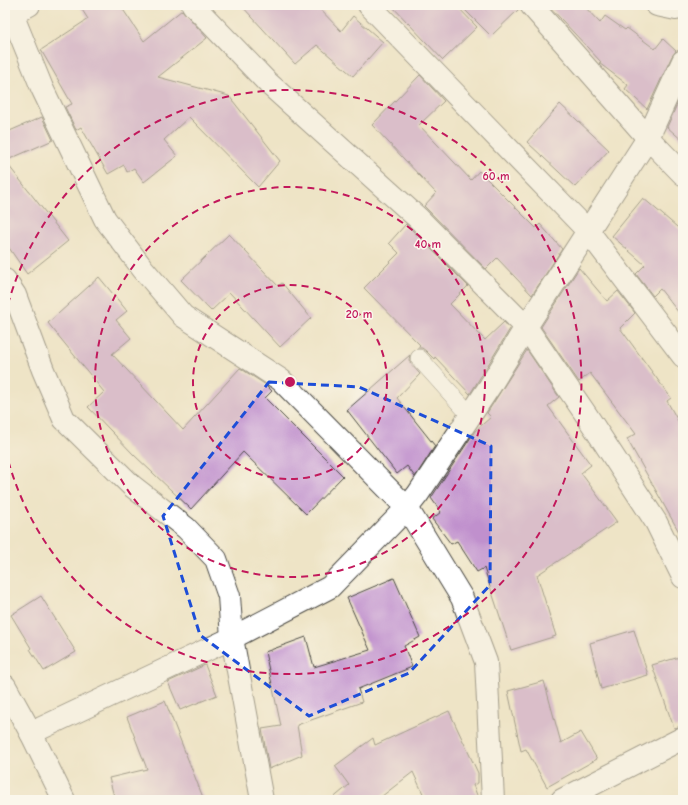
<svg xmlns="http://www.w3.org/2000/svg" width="688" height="805" viewBox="0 0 688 805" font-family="'Comic Neue',sans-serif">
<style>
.building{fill:#c090cd}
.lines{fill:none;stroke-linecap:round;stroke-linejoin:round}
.service-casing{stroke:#484742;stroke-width:18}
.minor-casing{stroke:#484742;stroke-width:24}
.secondary-casing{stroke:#484742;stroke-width:24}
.service{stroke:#fff;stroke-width:17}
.minor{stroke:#fff;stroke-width:22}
.secondary{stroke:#fff;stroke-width:22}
.marked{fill:none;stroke:#1d4ed8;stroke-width:3;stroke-dasharray:8 5;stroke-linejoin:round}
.ring{fill:none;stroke:#c2185b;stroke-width:2;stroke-dasharray:7 5}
.centre{fill:#c2185b;stroke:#fbf7ec;stroke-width:2}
.ring-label{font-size:12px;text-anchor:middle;font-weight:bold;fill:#c2185b;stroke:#fbf7ec;stroke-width:3;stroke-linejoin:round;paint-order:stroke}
</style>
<rect width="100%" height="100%" fill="#fbf7ec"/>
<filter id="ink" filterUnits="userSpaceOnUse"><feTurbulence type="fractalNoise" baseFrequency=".025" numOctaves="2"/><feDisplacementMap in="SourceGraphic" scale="8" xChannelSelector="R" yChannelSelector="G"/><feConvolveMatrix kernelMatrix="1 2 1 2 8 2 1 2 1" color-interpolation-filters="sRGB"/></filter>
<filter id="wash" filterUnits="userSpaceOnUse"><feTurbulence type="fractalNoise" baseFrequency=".012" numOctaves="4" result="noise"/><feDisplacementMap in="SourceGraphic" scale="16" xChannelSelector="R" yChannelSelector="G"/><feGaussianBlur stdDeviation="0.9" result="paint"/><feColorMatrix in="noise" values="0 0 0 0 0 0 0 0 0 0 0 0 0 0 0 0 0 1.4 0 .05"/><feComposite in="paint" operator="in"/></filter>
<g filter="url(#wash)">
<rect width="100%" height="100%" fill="#eee4c6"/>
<g id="blocks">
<g class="building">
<polygon points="79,5 120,5 144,41 182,10 207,38 158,77 229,96 280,161 258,187 189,117 164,140 177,156 144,182 134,168 127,172 124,165 108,174 81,127 76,130 65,107 72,104 41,50 88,19"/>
<polygon points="241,5 316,5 341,31 353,16 383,42 353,76 317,45 295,64"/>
<polygon points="391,5 456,5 477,27 443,60"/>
<polygon points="460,5 519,5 519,9 491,36"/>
<polygon points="548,5 583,5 600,23 605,16 625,30 627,28 655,49 663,39 676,51 672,56 647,109 625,89 628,85 599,63 601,62"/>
<polygon points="420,75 444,101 419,125 471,180 479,171 536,228 540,224 562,249 532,295 497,258 486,269 424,206 436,193 372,125"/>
<polygon points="683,91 683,141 667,127"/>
<polygon points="560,104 609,150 575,187 527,142"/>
<polygon points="42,117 53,140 5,161 68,241 27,274 5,242 5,133"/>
<polygon points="643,198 683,232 683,318 660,289 653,296 636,274 645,265 612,236"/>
<polygon points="406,224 468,286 450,304 485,340 504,322 510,329 470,394 435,357 434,359 426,351 422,348 417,348 420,345 364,288 399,253 389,243"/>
<polygon points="229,234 278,286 282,283 311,318 280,347 230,293 211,311 181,280"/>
<polygon points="579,268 607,301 618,291 635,313 620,328 671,398 667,401 683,430 683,539 627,439 636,434 590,373 579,382 541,327"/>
<polygon points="99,277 127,311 116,320 131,338 112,354 183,430 240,368 266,385 272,391 265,398 343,476 306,514 243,452 191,509 134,455 88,407 104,392 48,323"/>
<polygon points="527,350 559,397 548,406 591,465 581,473 617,522 537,575 556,636 511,650 484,568 477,572 457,541 451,544 432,519 441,512 431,498 475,431 491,417 487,413"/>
<polygon points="410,355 409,360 411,364 420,374 397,398 435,446 415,477 407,466 397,474 347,410"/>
<polygon points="394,578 420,637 404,646 412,667 358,689 362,702 297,725 302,755 269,769 262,729 281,726 265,652 306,637 314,667 370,650 347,598"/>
<polygon points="41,596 76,652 44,671 30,649 31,648 11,615"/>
<polygon points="634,630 648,675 601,689 590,643"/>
<polygon points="683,656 683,726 674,728 652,665"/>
<polygon points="205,665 217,695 180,710 168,682"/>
<polygon points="544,681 561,743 581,732 597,759 547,787 526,749 521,751 508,691"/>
<polygon points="165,701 204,800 115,800 109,778 147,769 127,717"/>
<polygon points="449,711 478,773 478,783 473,785 479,800 426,800 413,772 377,800 331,800 349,785 335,766 373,738 375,745"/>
</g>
</g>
</g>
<g filter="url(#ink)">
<use href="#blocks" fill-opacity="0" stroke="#484742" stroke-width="1"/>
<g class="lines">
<g class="service-casing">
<polyline id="service" points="419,358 471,416"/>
</g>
<g class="minor-casing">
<g id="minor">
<polyline points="193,5 268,83 419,219 526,327 587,416 656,522 683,577"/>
<polyline points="369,5 588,231 683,356"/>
<polyline points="531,5 648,138 683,174"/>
<polyline points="657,5 676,9"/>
<polyline points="12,14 42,88 105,219 143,269 183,316 281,380 407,508 462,598 486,662 493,800"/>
<polyline points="5,18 29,5"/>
<polyline points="5,280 15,295 43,370 64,419 132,486 186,528 216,559 229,596 232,638 262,800"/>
<polyline points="31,733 232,638 330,587 407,508 418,494 490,386 526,327 648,138 683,61"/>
<polyline points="562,800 683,738"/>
</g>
</g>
<g class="secondary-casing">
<polyline id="secondary" points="5,686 31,733 64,800"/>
</g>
<use href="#service" class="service"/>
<use href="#minor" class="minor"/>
<use href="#secondary" class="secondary"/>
</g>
</g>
<path d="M0 0H688V805H0ZM269 382 359 387 491 446 490 585 409 673 309 716 200 635 163 516Z" fill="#eee4c6" fill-opacity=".55" fill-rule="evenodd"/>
<path class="marked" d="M269 382 359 387 491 446 490 585 409 673 309 716 200 635 163 516Z"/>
<g class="ring">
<circle cx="290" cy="382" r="97"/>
<circle cx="290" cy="382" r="195"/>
<path d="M5 316A292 292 0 1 1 5 448"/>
</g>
<circle cx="290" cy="382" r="6" class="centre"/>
<g class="ring-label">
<text x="496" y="180">60 m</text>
<text x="428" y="248">40 m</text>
<text x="359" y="318">20 m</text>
</g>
<rect width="688" height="805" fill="none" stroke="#fbf7ec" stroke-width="20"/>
</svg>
